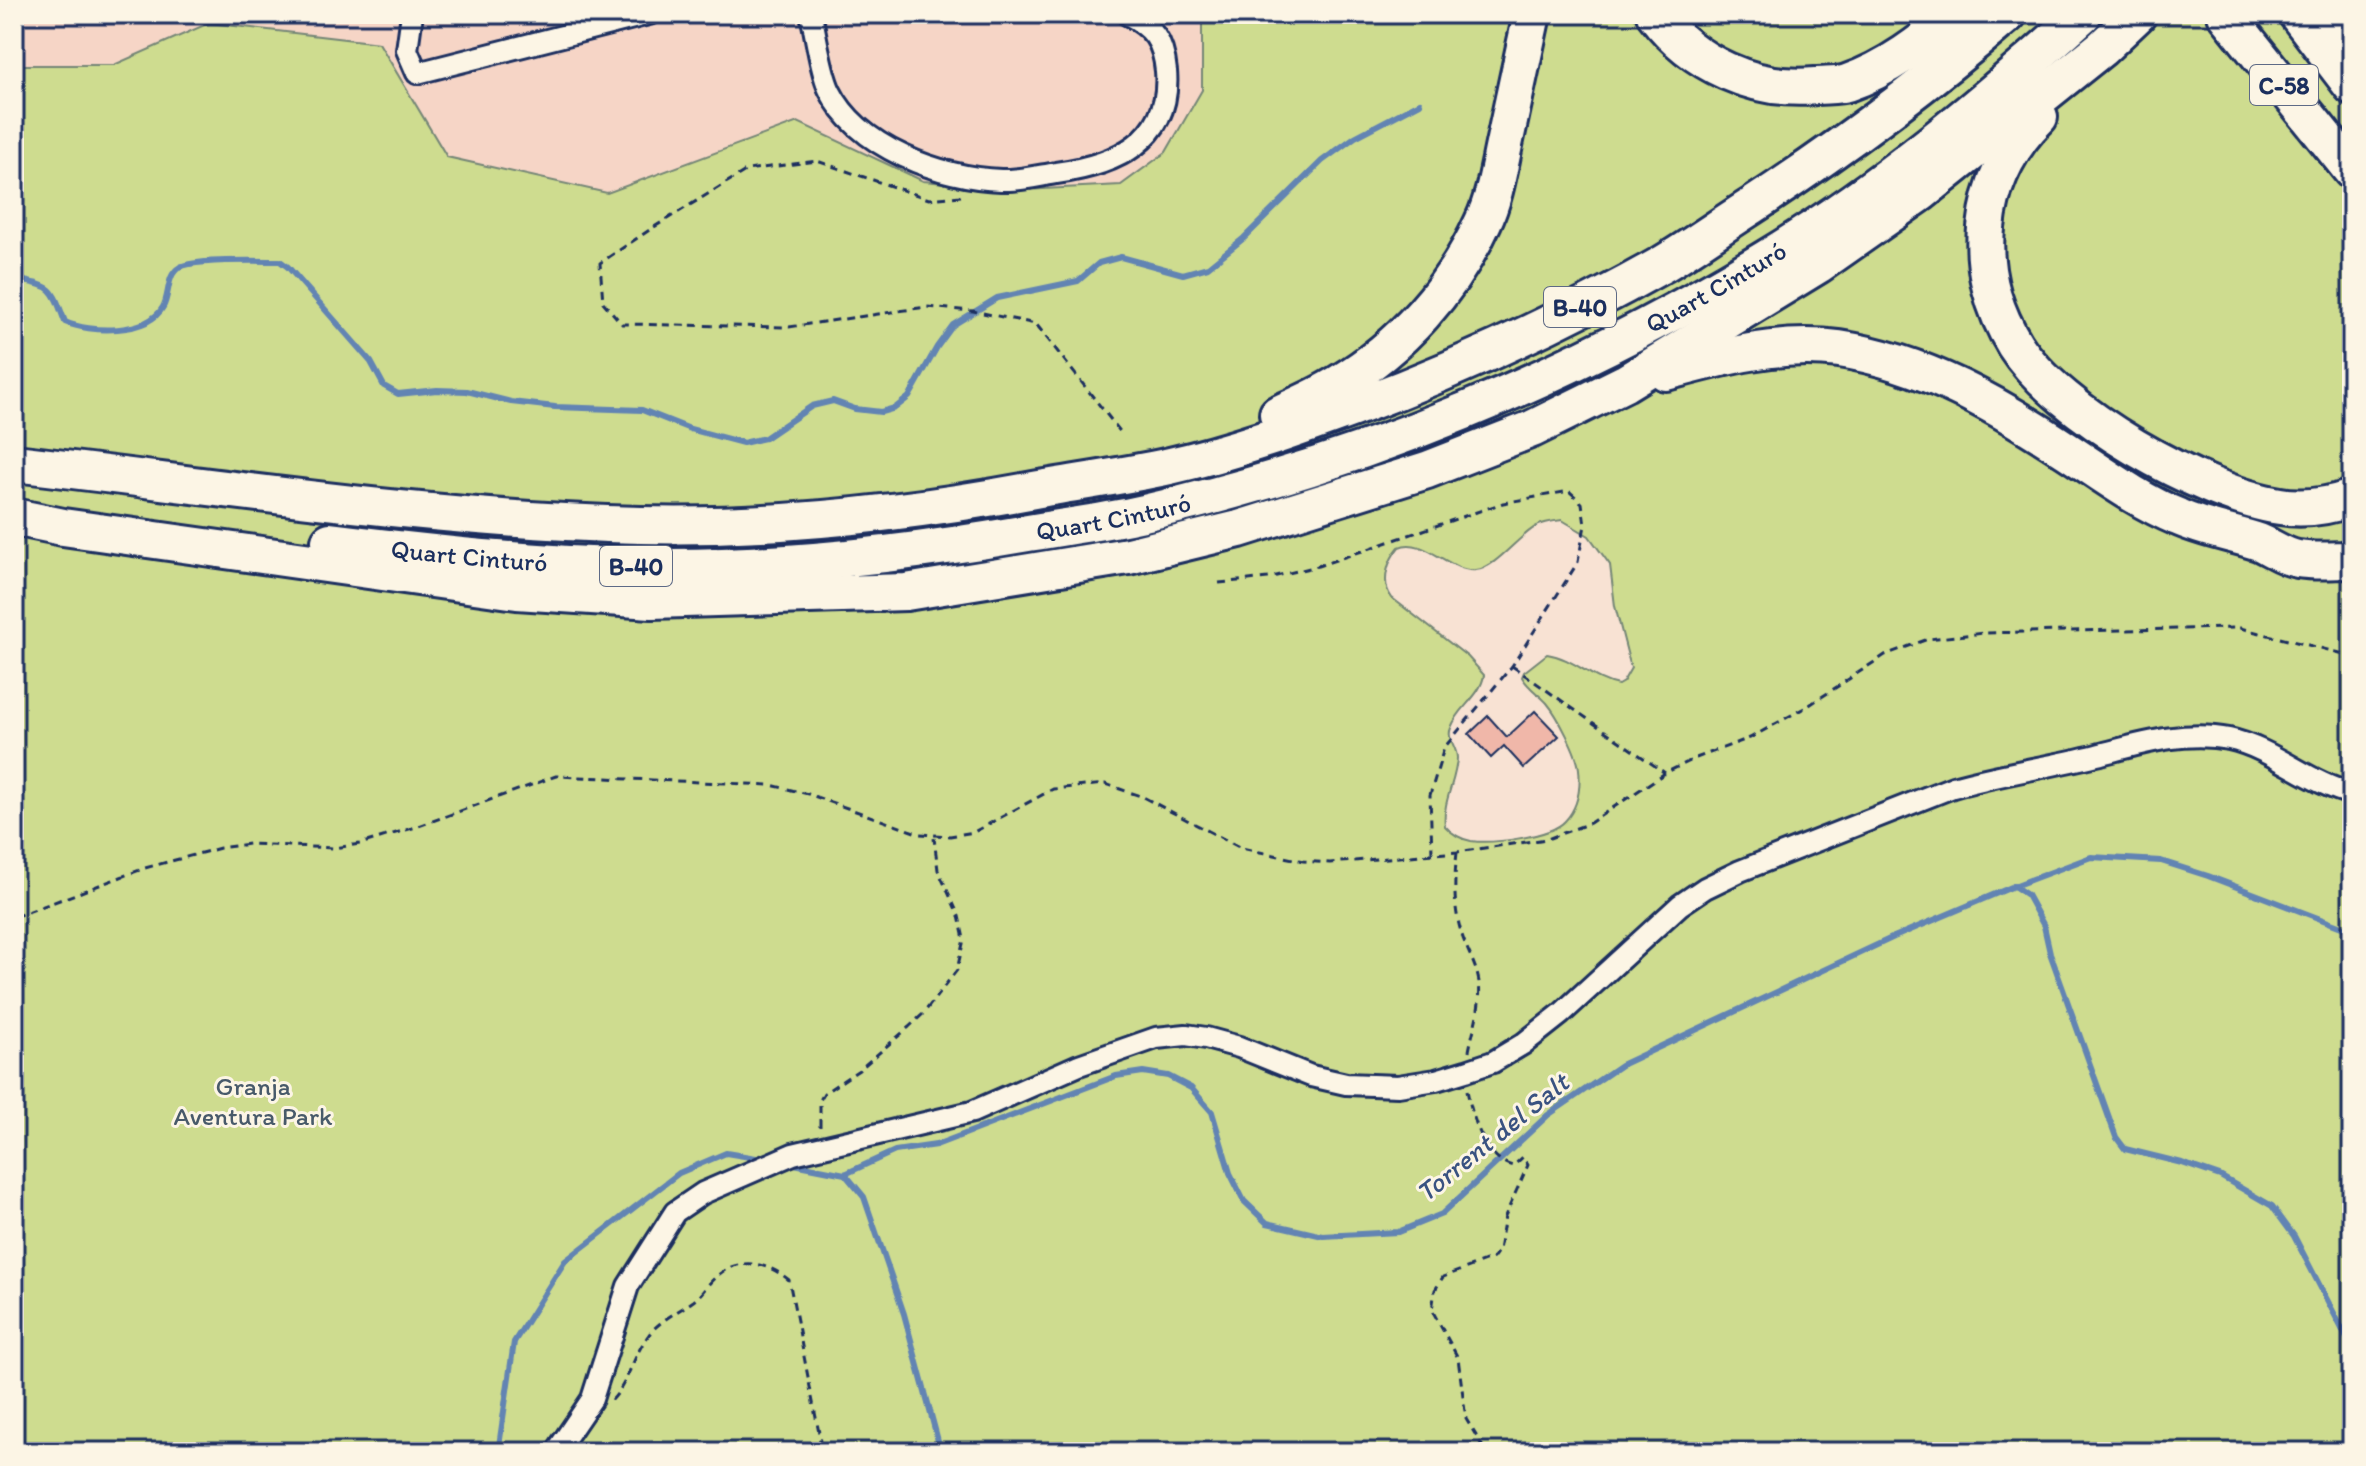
<svg xmlns="http://www.w3.org/2000/svg" width="2366" height="1466" viewBox="0 0 2366 1466" font-family="Itim,sans-serif">
<style>
.built{fill:#f6d5c6}
.green{fill:#cedc8f;stroke:#748676;stroke-width:2;fill-rule:evenodd}
.lines{fill:none;stroke-linecap:round;stroke-linejoin:round}
.stream{stroke:#6284b3;stroke-width:6}
.building{fill:#f0b7a9;stroke:#1b2f5e;stroke-width:2}
.street-casing{stroke:#1b2f5e;stroke-width:26}
.highway-casing{stroke:#1b2f5e;stroke-width:42}
.path{stroke:#1b2f5e;stroke-width:3;stroke-dasharray:8 6;stroke-linecap:butt}
.street{stroke:#fcf5e5;stroke-width:20}
.highway{stroke:#fcf5e5;stroke-width:36}
.labels{text-anchor:middle;dominant-baseline:central;stroke-width:6;stroke-linejoin:round;paint-order:stroke}
.shield{fill:#fcf5e5;stroke:#5e6a86;stroke-width:2}
.shield-label{font-size:24px;font-weight:bold;fill:#1b2f5e}
.street-label{font-size:26px;fill:#1b2f5e;stroke:#fcf5e5}
.park-label{font-size:26px;fill:#485a6a;stroke:#fcf5e5}
.water-label{font-size:28px;font-style:italic;fill:#395281;stroke:#fcf5e5}
</style>
<rect width="100%" height="100%" fill="#f8e2d3"/>
<filter id="ink" filterUnits="userSpaceOnUse"><feTurbulence type="fractalNoise" baseFrequency=".0125" numOctaves="2"/><feDisplacementMap in="SourceGraphic" scale="16" xChannelSelector="R" yChannelSelector="G"/><feConvolveMatrix kernelMatrix="1 2 1 2 8 2 1 2 1" color-interpolation-filters="sRGB"/></filter>
<g filter="url(#ink)">
<polygon class="built" points="14,14 1202,14 1202,90 1166,152 1121,185 1024,190 923,181 798,122 607,193 447,157 378,43 209,23 114,65 14,65"/>
<path class="green" d="M1202 14H2352V1452H14V65H114L209 23 379 43 447 157 607 193 798 122 923 181 1024 190 1121 185 1166 152 1202 90ZM1562 520 1589 536 1610 565 1615 606 1631 668 1623 682 1618 685C1592 680 1574 658 1547 654L1524 672 1522 677C1528 688 1539 694 1547 703 1558 716 1577 753 1579 769 1581 788 1578 807 1565 821 1551 837 1492 844 1471 841 1461 839 1452 834 1445 826 1442 802 1456 781 1457 758 1457 746 1446 739 1451 728 1458 708 1481 696 1484 675L1468 657 1392 598C1380 583 1388 560 1399 547 1424 536 1450 573 1476 570 1496 568 1518 536 1537 526 1544 522 1554 521 1562 520Z"/>
<g class="lines">
<g class="stream">
<path d="M14 279C53 287 51 284 65 322 90 333 147 335 163 307 170 295 166 275 180 267 195 259 259 261 280 261L288 267 371 362 384 386 398 394 437 390 467 391 511 402 555 407 642 410 690 429 743 443 765 438 812 406 833 401 855 409 881 412 895 408 909 397 937 347 953 325 997 298 1078 281 1099 263 1121 257 1183 274 1208 267 1244 238 1322 161 1355 137 1420 103"/>
<polyline points="2014,886 2027,895 2044,926 2050,953 2116,1137 2125,1149 2182,1163 2220,1176 2272,1206 2294,1236 2352,1348"/>
<polyline points="789,1163 845,1174 895,1151 936,1145 1116,1076 1143,1072 1168,1076 1191,1088 1212,1112 1230,1173 1244,1201 1267,1223 1323,1236 1398,1232 1442,1214 1548,1115 1621,1065 1894,937 2014,886 2091,857 2161,861 2208,876 2352,931"/>
<polyline points="845,1174 864,1197 904,1314 941,1452"/>
<polyline points="493,1452 499,1446 514,1342 565,1261 679,1173 726,1153 762,1159"/>
</g>
</g>
<polygon class="building" points="1535,711 1559,736 1524,768 1504,746 1491,758 1469,734 1488,716 1507,737"/>
<g class="lines">
<g class="street-casing">
<g id="street">
<polyline points="412,14 407,50 417,73 649,14"/>
<path d="M811 14C816 35 821 73 830 91 858 148 941 178 1001 180 1019 181 1038 176 1056 173 1115 165 1172 141 1166 71 1163 40 1153 28 1127 14"/>
<path d="M556 1452 592 1399 628 1286 675 1212 703 1193 793 1154 972 1112 1079 1065 1156 1038 1186 1035 1206 1038 1239 1047 1311 1076 1346 1084 1398 1086 1436 1080 1466 1071 1493 1062 1523 1044 1561 1014 1680 905 1705 888 1740 871 1953 787C2000 774 2049 767 2097 755 2140 744 2184 730 2229 739 2274 749 2308 783 2352 794"/>
</g>
</g>
<g class="highway-casing">
<g id="highway">
<path d="M1655 14C1693 64 1754 92 1816 86 1826 85 1838 86 1847 83 1888 69 1923 42 1956 14"/>
<polyline points="2226,14 2352,171"/>
<polyline points="2297,14 2352,86"/>
<polyline points="2340,14 2352,29"/>
<path d="M2039 117C1976 179 1969 271 2015 345 2059 414 2201 494 2280 506 2304 510 2329 506 2352 498"/>
<path d="M1666 372C1721 357 1781 341 1839 349 1924 362 1998 405 2069 452 2104 475 2139 501 2178 517 2204 529 2232 533 2259 542 2271 547 2284 557 2298 559 2315 562 2335 560 2352 560"/>
<path d="M1278 414C1298 405 1319 396 1338 384 1401 347 1452 290 1483 222 1495 197 1499 167 1505 140 1514 98 1523 56 1532 14"/>
<path d="M14 463C222 487 431 520 641 525 772 528 905 514 1034 490 1079 482 1125 476 1170 466 1233 452 1293 430 1353 408 1460 368 1564 320 1663 264 1693 246 1722 225 1752 206 1842 147 1927 84 2008 14"/>
<polyline points="14,517 63,527 517,591 652,600 906,592 1128,556 1239,529 1427,470 1532,429 1625,383 1818,265 1921,193 2102,48 2138,14"/>
<path id="s1" d="M330 541C444 555 557 567 672 567 789 567 907 554 1022 534 1063 527 1104 522 1144 513 1363 463 1575 375 1767 258 1881 189 1984 103 2083 14"/>
</g>
</g>
<g class="path">
<polyline points="961,196 929,199 817,161 747,170 651,229 600,263 603,302 622,324 789,327 926,307 973,311 1036,324 1122,434"/>
<polyline points="1219,583 1268,578 1318,566 1503,503 1569,491 1582,503 1585,525 1578,562 1512,666 1444,748 1430,795 1432,853"/>
<polyline points="1512,666 1665,773"/>
<path d="M1457 852C1454 880 1453 908 1462 935 1467 951 1476 964 1479 982 1482 1005 1473 1029 1469 1051"/>
<polyline points="14,917 145,868 220,848 249,844 334,848 360,844 419,826 556,776 771,785 808,794 920,834 950,836 974,832 1053,789 1105,784 1141,796 1241,848 1303,861 1330,863 1457,852 1547,839 1590,823 1665,773 1696,758 1750,738 1808,706 1885,655 1928,639 1984,633 2065,631 2240,628 2352,656"/>
<path d="M1467 1090C1472 1116 1484 1159 1513 1166L1523 1157 1528 1165 1505 1216 1499 1250 1493 1258 1443 1277 1435 1290 1432 1310 1458 1358 1466 1419 1486 1452"/>
<polyline points="820,1127 820,1100 824,1093 859,1070 909,1027 923,1014 957,970 964,939 959,916 938,870 934,838"/>
<path d="M612 1400C628 1383 633 1356 648 1336 657 1322 678 1312 692 1302 702 1295 707 1284 717 1276 739 1256 769 1263 789 1280L819 1433 821 1452"/>
</g>
<use href="#street" class="street"/>
<use href="#highway" class="highway"/>
</g>
</g>
<g class="labels">
<g class="shield">
<rect x="2250" y="65" width="68" height="40" rx="6"/>
<rect x="1544" y="287" width="72" height="40" rx="6"/>
<rect x="600" y="546" width="72" height="40" rx="6"/>
</g>
<g class="shield-label">
<text x="2284" y="85">C-58</text>
<text x="1580" y="307">B-40</text>
<text x="636" y="566">B-40</text>
</g>
<g class="street-label">
<text stroke="none"><textPath href="#s1" startOffset="1436">Quart Cinturó</textPath></text>
<text stroke="none"><textPath href="#s1" startOffset="788">Quart Cinturó</textPath></text>
<text stroke="none"><textPath href="#s1" startOffset="140">Quart Cinturó</textPath></text>
</g>
<g class="park-label">
<text x="253" y="1086">Granja<tspan x="253" dy="30">Aventura Park</tspan></text>
</g>
<g class="water-label">
<text transform="translate(1492 1137) rotate(-39)">Torrent del Salt</text>
</g>
</g>
<rect width="2366" height="1466" fill="none" stroke="#fcf5e5" stroke-width="48"/>
<rect x="24" y="24" width="2318" height="1418" fill="none" stroke="#1b2f5e" stroke-width="3" filter="url(#ink)"/>
</svg>
